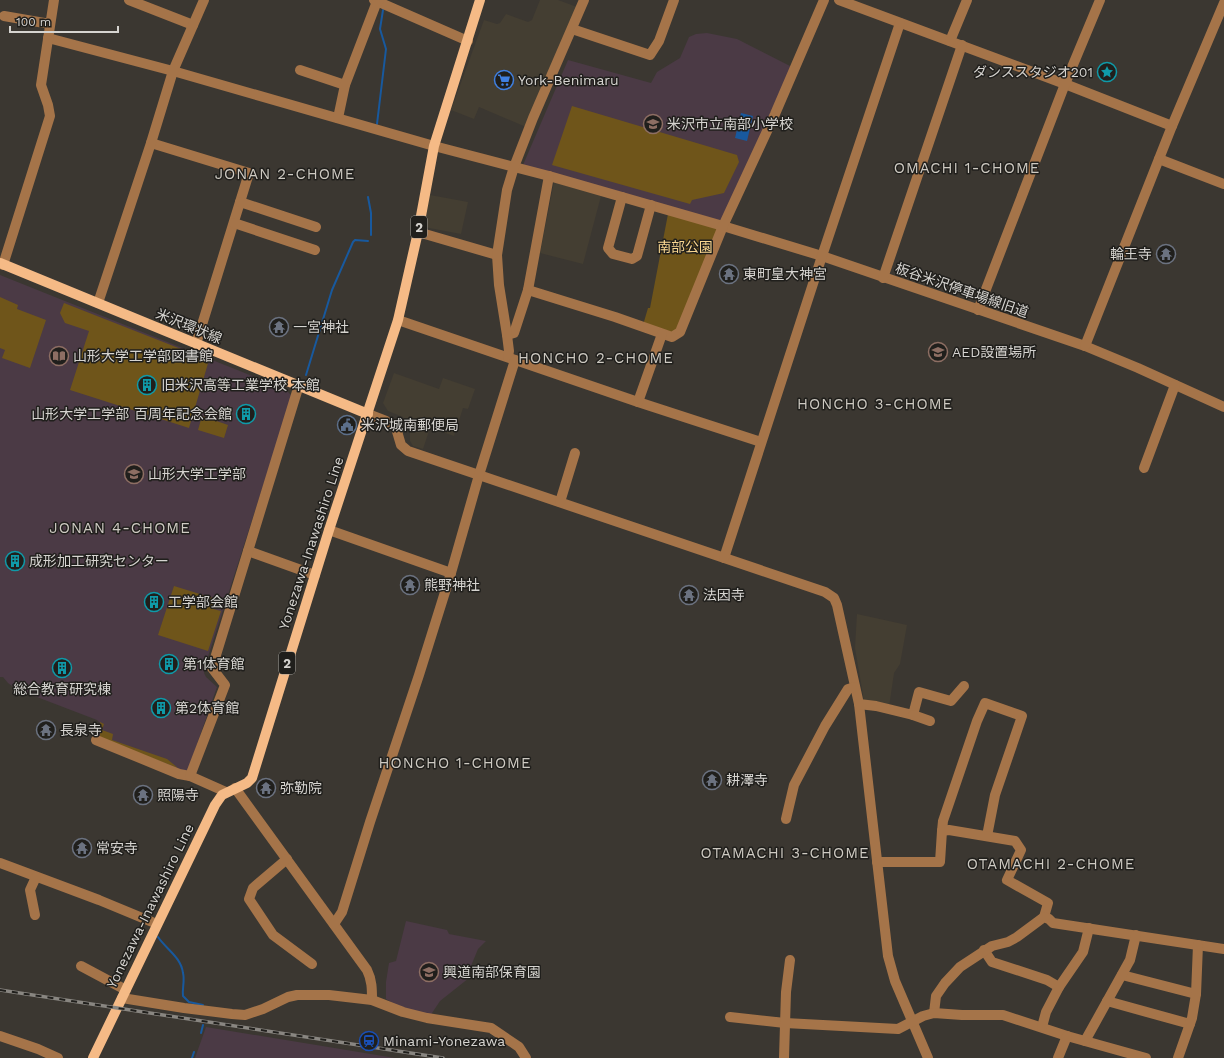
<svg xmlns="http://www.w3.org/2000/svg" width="1224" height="1058" viewBox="0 0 1224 1058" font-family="'Work Sans','Noto Sans JP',sans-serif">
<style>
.built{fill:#443e32}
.education{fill:#4b3a45}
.green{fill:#6f551a}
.water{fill:#18599e}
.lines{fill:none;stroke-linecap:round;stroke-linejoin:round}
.stream{stroke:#18599e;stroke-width:2}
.minor{stroke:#a57449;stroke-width:10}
.major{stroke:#f5ba86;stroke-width:10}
.rail-casing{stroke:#898681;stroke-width:3.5}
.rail{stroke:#201f1c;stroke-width:2;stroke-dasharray:6;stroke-linecap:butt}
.labels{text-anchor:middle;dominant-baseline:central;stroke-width:3;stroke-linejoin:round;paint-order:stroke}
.shield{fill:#201f1c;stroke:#9f9e9a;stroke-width:1}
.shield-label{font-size:13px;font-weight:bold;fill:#d6d4d0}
.poi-label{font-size:14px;fill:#d6d4d0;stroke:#201f1c;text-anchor:start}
.park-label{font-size:14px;fill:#f9d791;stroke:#201f1c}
.street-label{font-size:14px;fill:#d6d4d0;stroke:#201f1c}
.neighbourhood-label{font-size:15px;letter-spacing:1px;fill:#cecac2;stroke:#201f1c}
</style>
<rect width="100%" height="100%" fill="#3b3731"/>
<g class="built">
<polygon points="540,0 558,0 577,7 526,127 479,107 474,119 451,110 484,20 497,24 500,23 506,14 528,22 532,20"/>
<polygon points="554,182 601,196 583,264 540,253"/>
<polygon points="430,195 468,202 461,234 424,227"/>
<polygon points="394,373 439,389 443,378 475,389 468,409 463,408 454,436 430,428 423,449 413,446 410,441 410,429 403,417 388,411 383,403"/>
<polygon points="857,614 907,625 900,664 894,673 889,707 864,701 855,648"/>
</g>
<g class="education">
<polygon points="707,33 737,39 792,67 724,222 523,165 568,60 651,83 657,72 680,58 689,37 696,34"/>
<polygon points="0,275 285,389 292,396 205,666 204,673 206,677 217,687 188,770 182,771 99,738 100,723 97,720 16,689 8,683 3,677 0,677"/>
<polygon points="406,921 447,930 449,934 486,941 478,949 471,966 469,978 440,1001 430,1016 403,1009 386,999 386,982 389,963 396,961"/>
<polygon points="206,1027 395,1058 195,1058"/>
</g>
<g class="green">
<polygon points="572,106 737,155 739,162 724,193 692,200 690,204 552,165"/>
<polygon points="668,214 718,229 676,331 672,334 643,325 648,308 650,308"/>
<polygon points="0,297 18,305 17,309 46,320 30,368 2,358 5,350 0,348"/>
<polygon points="64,303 209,360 189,428 70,390 89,331 65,323 60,313"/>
<polygon points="202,416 228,425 224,438 198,430"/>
<polygon points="174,586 216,599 213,609 221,611 208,651 158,635"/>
<polygon points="100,722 104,724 102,730 113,734 112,740 167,759 178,768 100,738"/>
</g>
<polygon class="water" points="741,113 753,116 747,141 735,138"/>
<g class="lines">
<g class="stream">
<polyline points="377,124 386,49 380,29 383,10"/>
<polyline points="368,197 371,213 371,235"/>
<polyline points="306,375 332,290 353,242 355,240 368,241"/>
<path d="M158 937C166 949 181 957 183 973 185 981 182 988 183 996L189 1002 203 1005"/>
<polyline points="201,1033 203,1025"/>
<polyline points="192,1058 194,1052"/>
</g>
<g class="minor">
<polyline points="129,0 193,25"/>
<polyline points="374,0 468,41"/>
<polyline points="839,0 1065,84 1172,126"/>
<polyline points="4,16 50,24"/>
<polyline points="572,29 650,55 659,41 674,0"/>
<polyline points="48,38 173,71 434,146 549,176 723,226 822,256 1085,346 1138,368 1224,407"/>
<polyline points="950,41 967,0"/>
<polyline points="300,70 345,85"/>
<polyline points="338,118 345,85 376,4 379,0"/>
<polyline points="151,143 249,173 196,344"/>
<polyline points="1159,159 1224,184"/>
<polyline points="622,197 608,248 613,254 632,259 637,256 651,205"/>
<polyline points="240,202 316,227"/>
<polyline points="234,223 315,250"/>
<polyline points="418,232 497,255"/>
<polyline points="3,265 50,116 48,105 41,85 54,0"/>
<polyline points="883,278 962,45"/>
<polyline points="528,290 615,317 672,337 680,332 723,226 775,114 824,0"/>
<polyline points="98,303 151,143 173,71 204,0"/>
<polyline points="978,310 1065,84 1100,0"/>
<polyline points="398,320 638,402 761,442"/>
<polyline points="507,335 514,333 528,290 549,176"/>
<polyline points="1085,346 1172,126 1224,3"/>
<polyline points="508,357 509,351 507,335 499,285 497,255 507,190 514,167 533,118 584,0"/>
<polyline points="638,402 662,334"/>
<polyline points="368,414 386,421 396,428 401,445 408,451 825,592 834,598 837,605 859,704 888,956 895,981 928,1058"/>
<polyline points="1144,468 1175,385"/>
<polyline points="560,502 575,453"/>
<polyline points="329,530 451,573"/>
<polyline points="248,551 315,575"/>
<polyline points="724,558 822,256 900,23"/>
<polyline points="859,704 876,706 913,715 919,692 951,701 964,686"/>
<polyline points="913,715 930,721"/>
<polyline points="96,740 179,774 190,776 226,792"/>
<polyline points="190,776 225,685 212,668 299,385"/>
<path d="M235 788 367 970C372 980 372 989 372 1000"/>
<polyline points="786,819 794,785 825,726 848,689 855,687"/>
<polyline points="942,831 943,821 977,721 985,703 1022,716 995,795 987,836"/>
<polyline points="287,859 253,888 249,899 273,935 312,964"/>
<polyline points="877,862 940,862 942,831 949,830 1015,841 1021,850 1007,880 1048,903 1044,917"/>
<polyline points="0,863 99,900 157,924"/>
<polyline points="35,915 30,890 36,877"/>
<polyline points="334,924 342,912 370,822 419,675 451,573 479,475 515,360"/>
<polyline points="984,950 992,962 1047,980 1059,987"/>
<polyline points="81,966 126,990"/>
<polyline points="1122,975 1196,994"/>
<polyline points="122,998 184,1008 232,1014 245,1015 263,1009 288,997 297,995 329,995 372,1000 403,1012 427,1018 491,1028 519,1047 526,1058"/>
<polyline points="1107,1001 1190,1024"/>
<polyline points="934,1013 936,996 945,983 960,967 992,946 1008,942 1017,937 1044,917 1049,919 1053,923 1224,949"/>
<polyline points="730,1017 785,1023 898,1029 923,1016 934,1013 962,1015 1003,1015 1067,1036 1146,1058"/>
<polyline points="1042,1027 1046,1012 1059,987 1083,952 1089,928"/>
<polyline points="0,1036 38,1049 58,1058"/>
<polyline points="1085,1041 1130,960 1136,935"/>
<polyline points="784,1058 786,992 790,960"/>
<polyline points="1058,1058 1067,1036"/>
<polyline points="1178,1058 1192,1018 1196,994 1198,945"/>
</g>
<g class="major">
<polyline points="0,263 368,414"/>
<polyline points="93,1058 215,805 222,795 247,783 252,778 329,530 398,320 418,232 434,146 480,0"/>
</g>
<g class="rail-casing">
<polyline id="rail" points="0,990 443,1058"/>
</g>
<use href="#rail" class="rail"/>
</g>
<defs>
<g id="sight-ring" transform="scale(1)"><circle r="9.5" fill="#201f1c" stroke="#0f9aa8" stroke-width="1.5"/><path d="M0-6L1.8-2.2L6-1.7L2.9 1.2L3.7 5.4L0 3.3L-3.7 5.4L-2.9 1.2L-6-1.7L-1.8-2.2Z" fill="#0f9aa8"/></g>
<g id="supermarket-ring" transform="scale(1)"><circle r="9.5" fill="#201f1c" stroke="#3f7fe0" stroke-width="1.5"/><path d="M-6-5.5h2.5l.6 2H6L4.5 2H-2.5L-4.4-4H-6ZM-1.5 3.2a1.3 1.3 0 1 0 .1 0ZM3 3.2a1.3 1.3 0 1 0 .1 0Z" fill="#3f7fe0"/></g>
<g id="school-ring" transform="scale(1)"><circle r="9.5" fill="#201f1c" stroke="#8d6e63" stroke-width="1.5"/><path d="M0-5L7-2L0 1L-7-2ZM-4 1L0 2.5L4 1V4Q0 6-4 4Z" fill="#8d6e63"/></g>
<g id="temple-ring" transform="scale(1)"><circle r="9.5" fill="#201f1c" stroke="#6b7280" stroke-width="1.5"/><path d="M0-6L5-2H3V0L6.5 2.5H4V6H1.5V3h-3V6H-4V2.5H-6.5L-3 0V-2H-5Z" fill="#6b7280"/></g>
<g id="library-ring" transform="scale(1)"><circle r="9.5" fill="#201f1c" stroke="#8d6e63" stroke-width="1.5"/><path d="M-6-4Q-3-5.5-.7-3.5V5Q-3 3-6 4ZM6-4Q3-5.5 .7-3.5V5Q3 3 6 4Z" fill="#8d6e63"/></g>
<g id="building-ring" transform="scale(1)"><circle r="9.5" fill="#201f1c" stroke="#0f9aa8" stroke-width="1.5"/><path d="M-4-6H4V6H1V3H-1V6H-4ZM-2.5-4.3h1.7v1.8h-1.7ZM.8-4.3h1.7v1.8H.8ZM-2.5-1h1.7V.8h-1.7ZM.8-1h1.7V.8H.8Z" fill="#0f9aa8"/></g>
<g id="civic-ring" transform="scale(1)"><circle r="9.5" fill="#201f1c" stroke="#5c6f8a" stroke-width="1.5"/><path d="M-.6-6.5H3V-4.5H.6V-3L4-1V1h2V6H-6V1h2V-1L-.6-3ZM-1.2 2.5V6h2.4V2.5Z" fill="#5c6f8a"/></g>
<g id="university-ring" transform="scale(1)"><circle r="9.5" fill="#201f1c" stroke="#8d6e63" stroke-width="1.5"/><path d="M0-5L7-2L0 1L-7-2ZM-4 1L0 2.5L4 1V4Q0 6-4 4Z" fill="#8d6e63"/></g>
<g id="station-ring" transform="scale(1)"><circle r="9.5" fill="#201f1c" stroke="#1a4fb4" stroke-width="1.5"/><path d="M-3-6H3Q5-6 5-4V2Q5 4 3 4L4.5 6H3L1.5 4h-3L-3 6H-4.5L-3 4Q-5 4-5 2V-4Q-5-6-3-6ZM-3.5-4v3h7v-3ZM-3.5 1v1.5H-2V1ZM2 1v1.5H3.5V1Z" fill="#1a4fb4"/></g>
</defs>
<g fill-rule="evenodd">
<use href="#sight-ring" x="1107" y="72"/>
<use href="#supermarket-ring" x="504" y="80"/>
<use href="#school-ring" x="653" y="124"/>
<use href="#temple-ring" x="1166" y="254"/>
<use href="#temple-ring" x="729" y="274"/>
<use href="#temple-ring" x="279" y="327"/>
<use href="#school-ring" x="938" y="352"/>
<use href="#library-ring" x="59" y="356"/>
<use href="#building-ring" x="147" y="385"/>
<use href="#building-ring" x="246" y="414"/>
<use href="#civic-ring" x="347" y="425"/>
<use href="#university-ring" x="134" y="474"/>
<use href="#building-ring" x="15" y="561"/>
<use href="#temple-ring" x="410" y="585"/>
<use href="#temple-ring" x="689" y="595"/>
<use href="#building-ring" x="154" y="602"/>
<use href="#building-ring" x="169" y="664"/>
<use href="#building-ring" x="62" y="668"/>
<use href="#building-ring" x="161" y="708"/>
<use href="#temple-ring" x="46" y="730"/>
<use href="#temple-ring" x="712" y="780"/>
<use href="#temple-ring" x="266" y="788"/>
<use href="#temple-ring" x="143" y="795"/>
<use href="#temple-ring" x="82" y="848"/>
<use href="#school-ring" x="429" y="972"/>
<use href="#station-ring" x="369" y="1041"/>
</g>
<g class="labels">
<g class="shield">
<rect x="411" y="216" width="16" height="22" rx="3"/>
<rect x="279" y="652" width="16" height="22" rx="3"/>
</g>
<g class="shield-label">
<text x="419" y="227">2</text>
<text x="287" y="663">2</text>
</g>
<g class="poi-label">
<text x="1093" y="72" text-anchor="end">ダンススタジオ201</text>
<text x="518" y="80">York-Benimaru</text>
<text x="667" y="124">米沢市立南部小学校</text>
<text x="1152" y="254" text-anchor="end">輪王寺</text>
<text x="743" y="274">東町皇大神宮</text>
<text x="293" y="327">一宮神社</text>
<text x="952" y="352">AED設置場所</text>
<text x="73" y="356">山形大学工学部図書館</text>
<text x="161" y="385">旧米沢高等工業学校 本館</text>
<text x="232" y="414" text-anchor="end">山形大学工学部 百周年記念会館</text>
<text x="361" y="425">米沢城南郵便局</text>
<text x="148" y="474">山形大学工学部</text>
<text x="29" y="561">成形加工研究センター</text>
<text x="424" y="585">熊野神社</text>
<text x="703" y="595">法因寺</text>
<text x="168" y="602">工学部会館</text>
<text x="183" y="664">第1体育館</text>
<text x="62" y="689" text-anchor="middle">総合教育研究棟</text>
<text x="175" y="708">第2体育館</text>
<text x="60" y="730">長泉寺</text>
<text x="726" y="780">耕澤寺</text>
<text x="280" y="788">弥勒院</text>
<text x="157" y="795">照陽寺</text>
<text x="96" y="848">常安寺</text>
<text x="443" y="972">興道南部保育園</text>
<text x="383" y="1041">Minami-Yonezawa</text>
</g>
<g class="park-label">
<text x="685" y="247">南部公園</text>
</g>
<g class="street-label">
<text transform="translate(962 290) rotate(19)">板谷米沢停車場線旧道</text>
<text transform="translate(189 326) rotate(22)">米沢環状線</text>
<text transform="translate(311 543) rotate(-72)">Yonezawa-Inawashiro Line</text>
<text transform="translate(150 906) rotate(-64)">Yonezawa-Inawashiro Line</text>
</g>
<g class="neighbourhood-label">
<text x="967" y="168">OMACHI 1-CHOME</text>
<text x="285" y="174">JONAN 2-CHOME</text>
<text x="596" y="358">HONCHO 2-CHOME</text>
<text x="875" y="404">HONCHO 3-CHOME</text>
<text x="120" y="528">JONAN 4-CHOME</text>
<text x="455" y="763">HONCHO 1-CHOME</text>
<text x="785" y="853">OTAMACHI 3-CHOME</text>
<text x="1051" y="864">OTAMACHI 2-CHOME</text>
</g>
</g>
<path d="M10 26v6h108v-6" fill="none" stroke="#d6d4d0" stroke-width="2"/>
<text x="16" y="26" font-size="12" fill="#d6d4d0" stroke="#201f1c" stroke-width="3" paint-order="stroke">100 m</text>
</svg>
